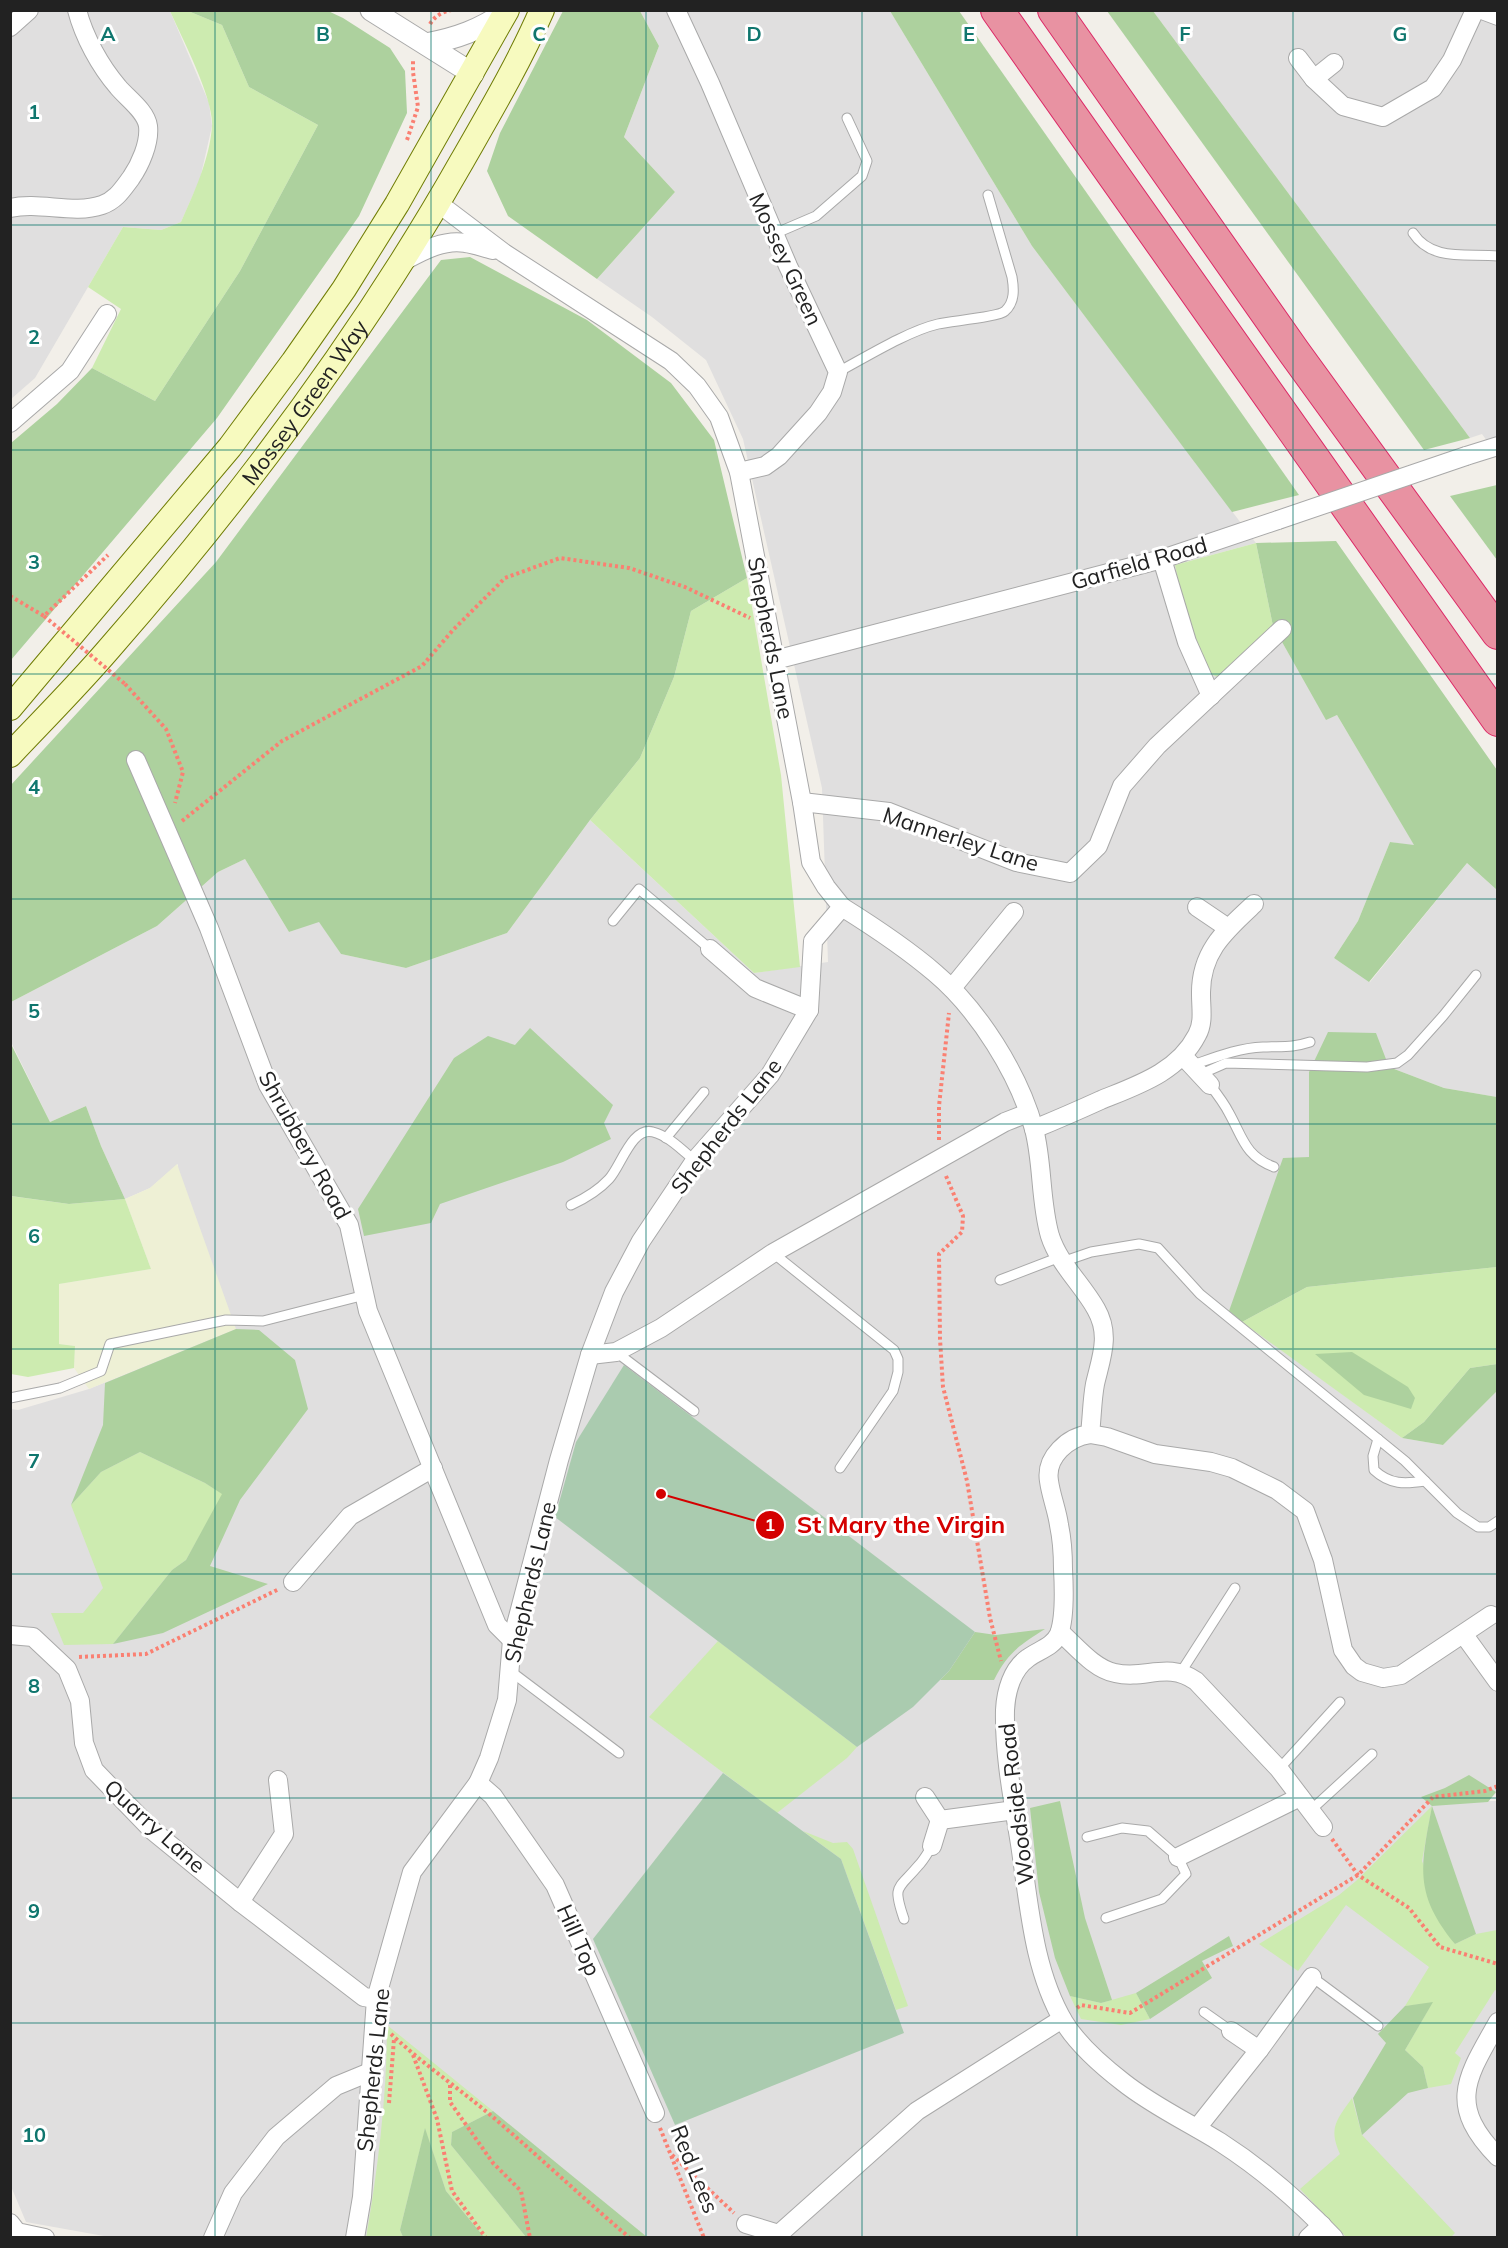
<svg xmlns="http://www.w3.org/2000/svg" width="1508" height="2248" viewBox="0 0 1508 2248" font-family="Mulish,sans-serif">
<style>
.residential{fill:#e0dfdf}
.farmland{fill:#eef0d5}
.grass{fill:#cdebb0}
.forest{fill:#add19e}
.cemetery{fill:#aacbaf}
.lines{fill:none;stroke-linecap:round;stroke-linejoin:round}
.service-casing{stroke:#a9a9a9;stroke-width:11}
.minor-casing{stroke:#a9a9a9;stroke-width:20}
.tertiary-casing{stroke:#a9a9a9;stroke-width:23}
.secondary-casing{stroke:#707d05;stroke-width:26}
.motorway-casing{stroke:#dc2a67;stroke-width:34}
.path{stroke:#fa8072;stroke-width:4;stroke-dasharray:3 3;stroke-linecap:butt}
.service{stroke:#fff;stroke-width:9}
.minor{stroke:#fff;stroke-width:18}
.tertiary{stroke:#fff;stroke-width:21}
.secondary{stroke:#f7fabf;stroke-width:24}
.motorway{stroke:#e892a2;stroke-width:32}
.minor-bridge-casing{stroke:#a9a9a9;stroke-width:20;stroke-linecap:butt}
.path-bridge{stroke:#fa8072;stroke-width:4;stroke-dasharray:3 3;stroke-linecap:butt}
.minor-bridge{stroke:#fff;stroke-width:18}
.grid{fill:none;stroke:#0f766e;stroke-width:1.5;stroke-opacity:0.55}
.labels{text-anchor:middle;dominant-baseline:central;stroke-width:6;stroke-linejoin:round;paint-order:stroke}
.street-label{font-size:22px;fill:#222;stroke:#fff}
.grid-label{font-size:20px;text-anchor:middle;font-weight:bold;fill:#0f766e;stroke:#fff;stroke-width:6;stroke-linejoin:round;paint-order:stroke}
.leader{fill:none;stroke:#d40000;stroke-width:2}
.callout-dot{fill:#d40000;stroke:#fff;stroke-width:2}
.mark-label{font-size:18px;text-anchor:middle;font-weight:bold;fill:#fff}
.callout-label{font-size:24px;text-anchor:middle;font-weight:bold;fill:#d40000;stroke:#fff;stroke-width:6;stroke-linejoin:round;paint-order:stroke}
</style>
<rect width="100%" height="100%" fill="#f2efe9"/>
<g class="residential">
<polygon points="11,11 170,11 209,103 212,126 200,179 181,222 161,230 123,227 35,378 11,399"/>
<polygon points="640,11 890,11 1032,246 1256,543 1175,565 1273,626 1326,719 1337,715 1415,846 1390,842 1358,921 1334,958 1370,982 1467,863 1497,890 1497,1097 1444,1088 1389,1067 1309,1072 1309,1157 1229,1311 1402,1438 1443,1445 1497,1391 1498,1791 1488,1801 1498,1801 1497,2237 115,2238 26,2222 10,2184 11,1409 18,1410 89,1389 181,1351 178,1164 150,1188 125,1199 101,1146 86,1106 50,1122 11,1042 11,1002 157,926 218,872 245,859 289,932 319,921 341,954 406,968 507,933 590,820 754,973 828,962 822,788 743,439 706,360 652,317 597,279 675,192 624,137 659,46"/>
<polygon points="1153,11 1497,11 1497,455 1482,434 1470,438"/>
</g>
<polygon class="farmland" points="177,1164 236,1329 89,1389 74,1368 75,1346 59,1344 59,1284 151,1269 125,1199 150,1188"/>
<g class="grass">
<path d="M170 11H188L222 25 249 87 318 125 240 271 155 401 92 368 121 309 88 287 123 227 161 230 181 222C194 193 210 158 212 126 214 99 182 38 170 11Z"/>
<polygon points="1256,543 1273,626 1218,677 1208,673 1189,632 1175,565"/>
<polygon points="747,578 781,775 800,967 754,973 590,820 640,758 674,677 691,611"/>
<polygon points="10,1196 69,1204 125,1199 151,1269 59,1284 59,1344 75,1346 74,1368 28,1377 11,1374"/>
<polygon points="1497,1267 1497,1364 1470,1368 1424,1422 1402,1438 1242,1322 1307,1287"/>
<polygon points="140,1452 205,1483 223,1494 186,1560 172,1570 113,1644 64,1645 51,1613 83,1613 103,1588 71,1505 101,1472"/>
<polygon points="718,1641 857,1747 847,1758 777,1813 649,1717"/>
<polygon points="1432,1806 1422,1861 1455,1944 1476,1934 1497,1930 1497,1991 1495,1990 1455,2053 1461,2058 1451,2084 1428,2088 1423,2067 1405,2050 1432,2003 1405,2006 1429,1967 1346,1905 1298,1971 1259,1944 1339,1895 1356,1881"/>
<polygon points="803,1831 833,1843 847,1842 853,1849 908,2006 896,2010 841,1859"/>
<polygon points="1136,1993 1150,2019 1121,2025 1081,2019 1070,1996 1101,2003"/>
<path d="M387 2025 493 2111 452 2132 451 2145 526 2237H484L446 2191 425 2129 400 2230 403 2237 366 2238C378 2168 387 2096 387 2025Z"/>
<path d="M1352 2098 1362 2135 1455 2233 1450 2238 1346 2237 1300 2189 1340 2154C1328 2127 1337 2120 1352 2098Z"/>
</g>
<g class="forest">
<polygon points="326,10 343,18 390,48 405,71 407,113 359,216 217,418 11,660 11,443 57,404 92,368 155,401 240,271 318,125 249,87 222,25 188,11"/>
<polygon points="563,11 640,11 659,46 624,137 675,192 597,279 508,216 487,171 500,133"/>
<polygon points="890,11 959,11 1299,495 1232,512 1032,246"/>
<polygon points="1107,11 1153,11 1470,438 1424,450"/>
<polygon points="470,257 587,320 671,383 714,440 747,578 691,611 674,677 640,758 590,820 507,933 406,968 341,954 319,922 289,932 245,859 218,872 157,926 11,1002 10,786 216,562 441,260"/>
<polygon points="1497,485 1498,485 1497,560 1450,496"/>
<polygon points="1336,541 1497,770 1497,890 1467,863 1369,982 1334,958 1358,921 1390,842 1414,845 1337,715 1326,720 1273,626 1256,543"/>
<polygon points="530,1028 613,1105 604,1123 611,1139 563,1162 440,1204 431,1223 364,1236 358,1209 454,1058 488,1036 515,1045"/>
<polygon points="1328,1032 1376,1033 1389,1067 1444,1088 1497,1097 1497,1267 1307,1287 1242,1322 1229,1311 1283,1158 1309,1157 1309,1072"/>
<polygon points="10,1042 50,1122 86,1106 101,1146 125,1199 69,1204 11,1196"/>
<polygon points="236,1329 259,1330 295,1360 308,1409 240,1500 210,1566 268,1584 163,1633 113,1644 172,1570 186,1560 222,1494 205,1483 140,1452 101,1472 71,1505 103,1425 105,1383"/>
<polygon points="1352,1352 1408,1387 1415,1398 1411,1409 1364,1395 1315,1354"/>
<polygon points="1497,1364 1497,1391 1443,1445 1402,1438 1424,1422 1470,1368"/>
<path d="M1045 1629C1020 1645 1008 1652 994 1680H940L949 1671 975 1632 996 1635Z"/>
<path d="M1469 1775 1496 1792 1488 1802 1432 1806 1476 1934 1455 1944C1413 1893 1421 1866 1432 1806L1421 1797 1445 1788Z"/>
<polygon points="1060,1801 1085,1918 1112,2000 1101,2003 1070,1996 1055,1958 1039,1892 1030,1808"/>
<polygon points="1229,1936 1233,1946 1202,1961 1212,1978 1150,2019 1136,1993"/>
<polygon points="1433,2002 1405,2050 1423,2067 1428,2088 1408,2093 1362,2135 1353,2098 1386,2043 1378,2034 1405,2006"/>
<polygon points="493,2111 647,2237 526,2237 451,2145 452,2132"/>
<polygon points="425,2128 446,2191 484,2237 403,2237 400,2230"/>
</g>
<g class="cemetery">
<polygon points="624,1365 975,1632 949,1671 913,1707 857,1747 555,1517 576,1442"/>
<polygon points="723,1773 841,1859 904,2033 675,2125 593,1939"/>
</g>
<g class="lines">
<g class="service-casing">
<g id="service">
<path d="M1413 233C1432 262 1467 253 1498 256"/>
<polyline points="774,234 816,216 862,176 867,161 847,118"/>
<path d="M838 372C866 357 908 331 938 324 951 321 999 317 1005 311 1015 302 1014 289 1012 277L988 195"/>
<polyline points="613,921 639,889 710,949"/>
<path d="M1193 1065C1216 1057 1238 1048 1263 1047 1281 1046 1292 1048 1310 1042"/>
<polyline points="1201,1074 1226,1063 1367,1067 1397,1063 1408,1055 1443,1016 1476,975"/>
<path d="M1210 1085C1217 1094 1224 1103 1229 1113 1243 1138 1245 1156 1274 1167"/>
<polyline points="666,1138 704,1092"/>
<path d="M571 1205C586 1198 598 1191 609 1179 621 1166 632 1126 653 1132 669 1136 683 1151 695 1161"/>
<polyline points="773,1253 894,1350 898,1359 898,1372 893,1391 840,1468"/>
<polyline points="1062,1262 1091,1252 1139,1244 1158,1248 1200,1294 1405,1461 1457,1513 1478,1527 1489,1527 1498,1521"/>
<polyline points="1000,1280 1060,1257"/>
<polyline points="616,1352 694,1411"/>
<polyline points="10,1398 60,1388 101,1371 110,1344 226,1320 263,1321 365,1295"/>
<path d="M1378 1439 1373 1456 1374 1470C1390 1485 1405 1484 1425 1481"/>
<polyline points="509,1670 619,1753"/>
<polyline points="1181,1672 1235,1588"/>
<polyline points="1279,1769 1340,1702"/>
<polyline points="1311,1810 1372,1754"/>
<polyline points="1087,1837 1122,1828 1148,1831 1178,1857 1186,1874 1162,1899 1106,1918"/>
<path d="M904 1919C892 1884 898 1890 918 1866 924 1860 928 1852 932 1846"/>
<polyline points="1312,1977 1378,2026"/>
<polyline points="1204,2012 1231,2031"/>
</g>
</g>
<g class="minor-casing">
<g id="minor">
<polyline points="676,10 710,83 788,266 838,372 832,392 818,413 779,456 765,466 739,472"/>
<polyline points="1482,10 1498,16"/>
<polyline points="10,27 29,10"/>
<polyline points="1298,58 1314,79 1343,106 1383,117 1433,88 1452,60 1475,10"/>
<polyline points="1314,79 1334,63"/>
<path d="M10 208C40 201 73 215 102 205 116 200 122 190 131 178 140 165 150 143 148 126 146 111 127 98 118 87 100 66 84 37 77 10"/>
<path d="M402 262C421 252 443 239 465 243 475 244 484 248 493 250"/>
<polyline points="10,423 70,371 107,314"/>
<polyline points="1466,456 1498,446"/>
<polyline points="1162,559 1187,642 1211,696"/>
<polyline points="775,660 1162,559 1278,520"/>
<polyline points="136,760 209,928 268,1085 349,1225 368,1311 497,1625 512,1640"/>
<polyline points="802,802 889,812 1016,862 1070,873 1098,846 1122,786 1157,746 1282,629"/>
<path d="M842 907C874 927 906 948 935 973 978 1009 1019 1074 1034 1129 1043 1163 1040 1202 1050 1236 1059 1264 1082 1284 1096 1309 1111 1335 1101 1358 1095 1384 1092 1400 1092 1417 1090 1434 1068 1437 1045 1457 1049 1481 1051 1496 1057 1510 1059 1525 1062 1539 1063 1555 1063 1569 1064 1587 1065 1618 1059 1634 1053 1647 1039 1650 1028 1658 1012 1669 1006 1691 1005 1710 1004 1755 1013 1800 1020 1844 1029 1903 1033 1970 1064 2022 1078 2045 1101 2065 1123 2082 1153 2106 1188 2122 1220 2142 1262 2169 1300 2202 1334 2238"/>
<polyline points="1197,907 1228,928"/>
<polyline points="710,949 755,988 809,1010"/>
<polyline points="952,988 1014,912"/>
<polyline points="1183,1056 1210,1085"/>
<path d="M1034 1129C1056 1120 1079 1110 1101 1100 1138 1085 1178 1072 1197 1035 1204 1023 1201 1008 1201 995 1200 952 1225 931 1254 904"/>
<polyline points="590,1355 616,1352 661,1328 773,1253 1005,1122 1028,1113"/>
<polyline points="1090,1434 1107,1437 1155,1454 1211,1462 1232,1468 1277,1490 1305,1511 1323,1560 1343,1650 1354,1666 1362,1672 1383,1678 1401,1675 1491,1615"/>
<polyline points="293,1582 350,1516 433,1468"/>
<path d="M1060 1632C1076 1646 1094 1669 1115 1673 1146 1680 1167 1661 1196 1681L1279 1769 1323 1827"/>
<polyline points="10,1635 33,1637 67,1669 80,1701 84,1743 94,1770 153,1831 240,1902 364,1997 376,1999"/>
<polyline points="1464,1635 1498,1682"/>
<polyline points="478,1783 493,1796 555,1885 655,2113"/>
<polyline points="925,1797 940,1820 932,1846"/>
<polyline points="940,1820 1015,1810"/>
<polyline points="1178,1857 1300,1797"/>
<polyline points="240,1902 284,1834 278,1780"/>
<path d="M1498 2022C1467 2077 1446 2104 1498 2157"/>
<polyline points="1231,2031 1259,2050"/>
<polyline points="1197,2128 1259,2050 1312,1977"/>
<polyline points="10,2223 17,2232 45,2238"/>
<polyline points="746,2224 779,2234 781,2238"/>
<polyline points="779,2234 917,2111 1062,2019"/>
<polyline points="213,2238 233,2193 276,2137 336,2086 370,2072"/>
<polyline points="355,2238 362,2197 376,1999 412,1872 478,1783 489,1758 507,1700 512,1640 559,1460 590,1355 614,1292 641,1241 696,1159 770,1075 809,1010 813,941 842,907 826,887 811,862 802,802 739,472 719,417 697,386 671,361 504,253 438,203"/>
<polyline points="1308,2238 1322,2225"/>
</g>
</g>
<g class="tertiary-casing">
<g id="tertiary">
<polyline points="371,10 473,74"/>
<path d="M426 44C458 38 479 30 506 12"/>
</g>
</g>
<g class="secondary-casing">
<g id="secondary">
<polyline points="10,708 230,447 293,362 344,289 397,204 507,10"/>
<path id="s1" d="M10 755C43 720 77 686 108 650 240 499 363 336 462 161 490 112 519 63 542 10"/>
</g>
</g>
<g class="motorway-casing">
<g id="motorway">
<polyline points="997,10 1498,720"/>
<polyline points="1054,10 1294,352 1498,633"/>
</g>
</g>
<g class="path">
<path d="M430 24C435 16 442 12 451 10"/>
<polyline points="407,140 418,107 413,72 413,60"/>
<polyline points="10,596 44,616 108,555"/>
<polyline points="125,684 166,729 183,772 175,803"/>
<polyline points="182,821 282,741 422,666 453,630 505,578 560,558 629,568 685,587 750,618"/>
<polyline points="939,1140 939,1106 949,1013"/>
<polyline points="946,1176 963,1216 962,1232 939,1254 940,1339 943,1387 967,1481 990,1618 1001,1661"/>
<polyline points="79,1657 146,1654 279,1589"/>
<polyline points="1332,1839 1358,1875 1409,1908 1440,1947 1498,1964"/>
<polyline points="1077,2008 1081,2005 1130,2013 1358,1875 1433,1797 1485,1791 1498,1786"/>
<path d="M391 2034C426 2067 466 2093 502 2125 545 2162 586 2201 630 2238"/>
<polyline points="413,2055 437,2119 452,2191 486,2238"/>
<polyline points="450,2085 450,2102 493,2163 521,2191 530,2238"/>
<polyline points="389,2103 394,2039"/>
<polyline points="660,2128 704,2238"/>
<polyline points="672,2155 734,2213"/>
</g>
<use href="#service" class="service"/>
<use href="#minor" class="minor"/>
<use href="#tertiary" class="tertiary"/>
<use href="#secondary" class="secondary"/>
<use href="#motorway" class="motorway"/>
<g class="minor-bridge-casing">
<polyline id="minor-bridge" points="1278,520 1466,456"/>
</g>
<polyline class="path-bridge" points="44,616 125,684"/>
<use href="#minor-bridge" class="minor-bridge"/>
</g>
<path class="grid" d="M215 10V2238M431 10V2238M646 10V2238M862 10V2238M1077 10V2238M1293 10V2238M10 225H1498M10 450H1498M10 674H1498M10 899H1498M10 1124H1498M10 1349H1498M10 1574H1498M10 1798H1498M10 2023H1498"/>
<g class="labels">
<g class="street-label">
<text transform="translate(786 259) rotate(65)">Mossey Green</text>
<text stroke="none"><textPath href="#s1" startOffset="460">Mossey Green Way</textPath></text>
<text transform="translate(1139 563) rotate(-16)">Garfield Road</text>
<text transform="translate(771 638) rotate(79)">Shepherds Lane</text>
<text transform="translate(961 839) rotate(18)">Mannerley Lane</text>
<text transform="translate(726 1126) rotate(-52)">Shepherds Lane</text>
<text transform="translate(305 1145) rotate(61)">Shrubbery Road</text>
<text transform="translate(530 1582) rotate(-77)">Shepherds Lane</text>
<text transform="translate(1016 1804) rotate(-97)">Woodside Road</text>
<text transform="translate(155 1826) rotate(42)">Quarry Lane</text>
<text transform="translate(579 1940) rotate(66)">Hill Top</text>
<text transform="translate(373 2070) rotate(-84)">Shepherds Lane</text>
<text transform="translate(695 2169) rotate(68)">Red Lees</text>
</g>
</g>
<g class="grid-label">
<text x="108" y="41">A</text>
<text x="323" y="41">B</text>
<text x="539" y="41">C</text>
<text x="754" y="41">D</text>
<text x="969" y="41">E</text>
<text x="1185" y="41">F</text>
<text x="1400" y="41">G</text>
<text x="34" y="119">1</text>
<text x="34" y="344">2</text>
<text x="34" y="569">3</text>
<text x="34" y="794">4</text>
<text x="34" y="1018">5</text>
<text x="34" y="1243">6</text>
<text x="34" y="1468">7</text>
<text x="34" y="1693">8</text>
<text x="34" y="1918">9</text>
<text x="34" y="2142">10</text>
</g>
<path class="leader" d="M661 1494L770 1525"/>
<g class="callout-dot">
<circle cx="661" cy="1494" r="6"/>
<circle cx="770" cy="1525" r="15"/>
</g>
<g class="mark-label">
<text x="770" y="1531">1</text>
</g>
<g class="callout-label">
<text x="901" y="1533">St Mary the Virgin</text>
</g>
<rect width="1508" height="2248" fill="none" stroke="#222222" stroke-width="24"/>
</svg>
